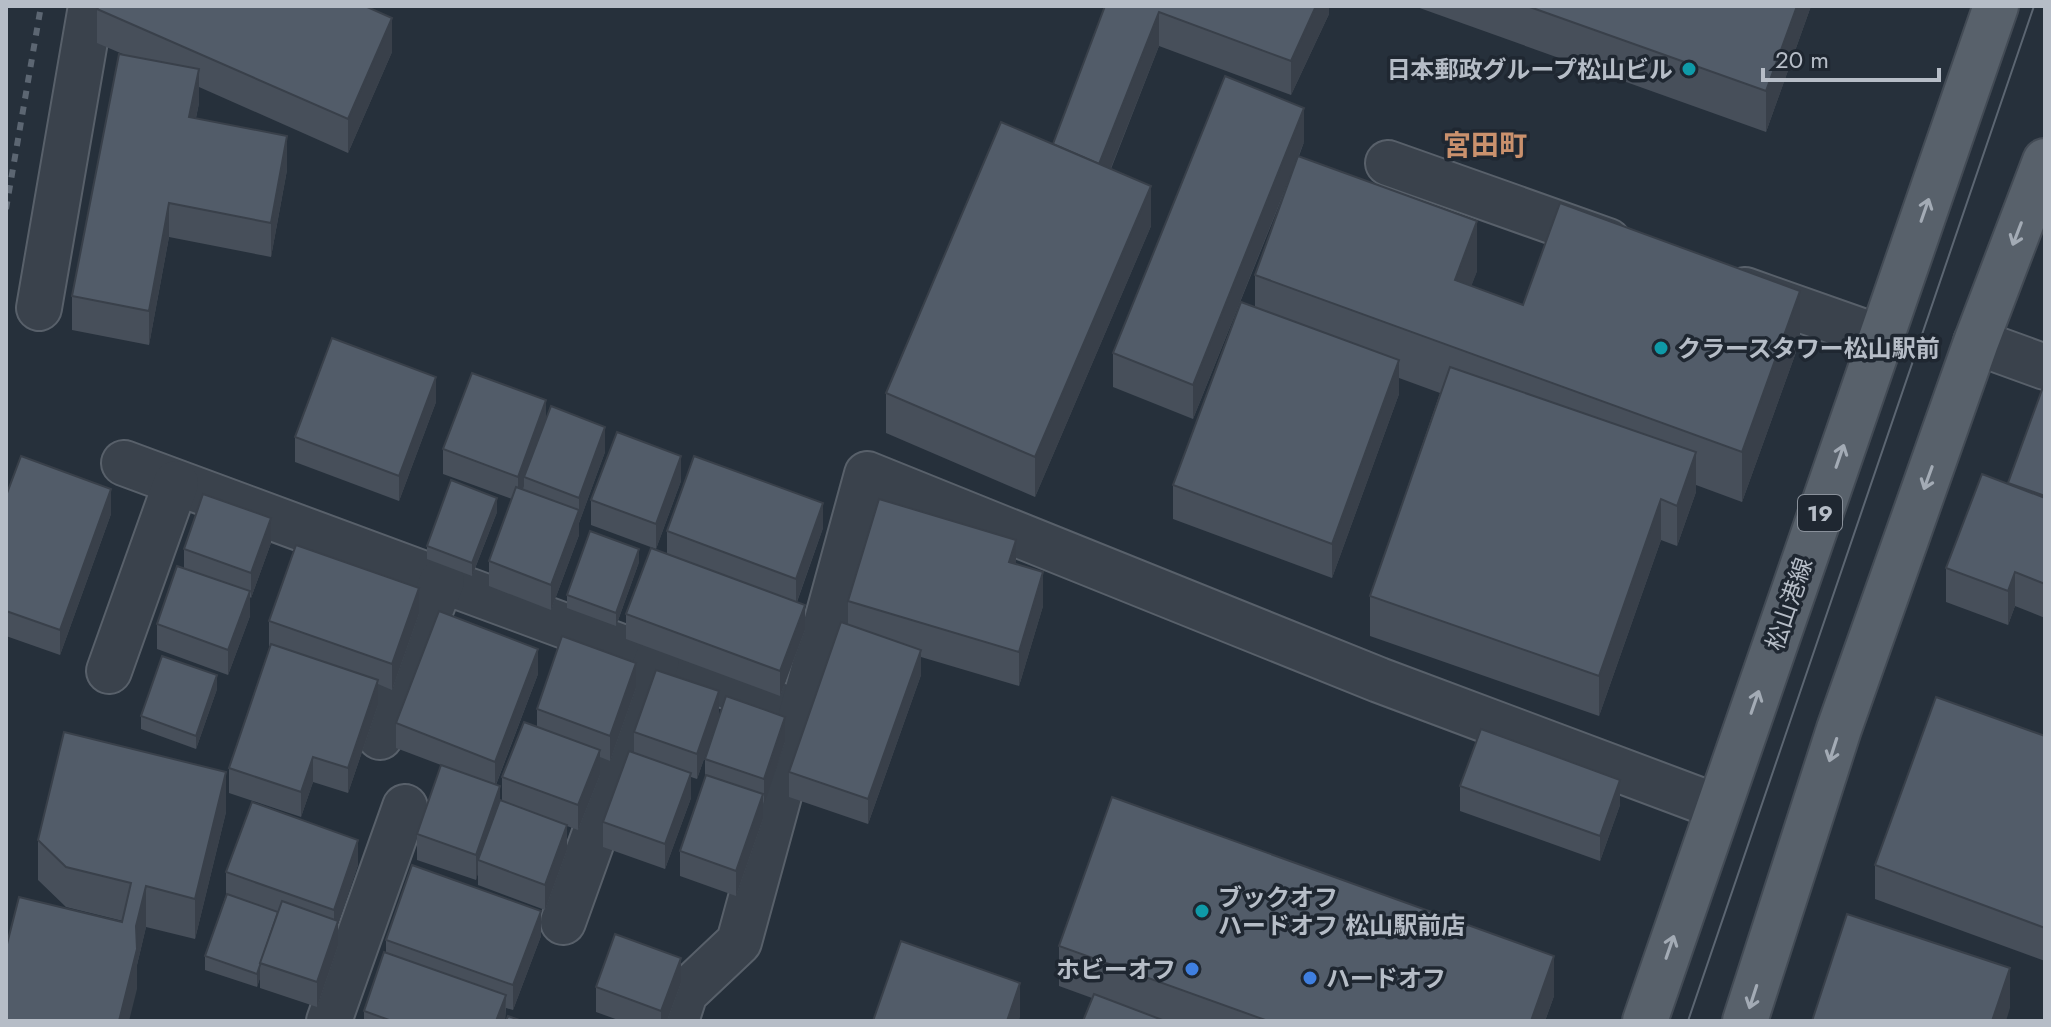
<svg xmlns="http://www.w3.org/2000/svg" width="2051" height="1027" viewBox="0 0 2051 1027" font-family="Jost,'Noto Sans JP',sans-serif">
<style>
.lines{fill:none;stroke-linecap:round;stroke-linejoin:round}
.street-casing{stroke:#58606a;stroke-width:48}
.primary-casing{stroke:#434b55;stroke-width:48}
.street{stroke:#3a424c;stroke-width:44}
.primary{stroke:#58616b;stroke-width:44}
.tram{stroke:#5c6672;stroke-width:2}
.rail{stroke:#5c6672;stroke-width:6;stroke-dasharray:8 8;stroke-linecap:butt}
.wall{fill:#474f5a}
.shaded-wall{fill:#39404a}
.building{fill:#525c69;stroke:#39404a;stroke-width:2}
.oneway{stroke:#a3abb5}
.culture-dot{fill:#0f9aa8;stroke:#1f2731;stroke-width:3}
.shop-dot{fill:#3f7fe0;stroke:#1f2731;stroke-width:3}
.labels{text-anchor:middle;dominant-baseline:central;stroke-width:7;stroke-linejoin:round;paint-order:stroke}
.shield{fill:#1f2731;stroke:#89909a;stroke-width:2}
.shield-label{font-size:22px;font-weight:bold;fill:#b6bdc7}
.poi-label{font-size:24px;font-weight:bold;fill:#b6bdc7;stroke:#1f2731;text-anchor:start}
.street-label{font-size:24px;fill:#b6bdc7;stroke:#1f2731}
.quarter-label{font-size:28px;font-weight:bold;fill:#ca916d;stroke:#1f2731}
</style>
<rect width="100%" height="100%" fill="#26303b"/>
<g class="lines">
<g class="street-casing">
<g id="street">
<polyline points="1388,163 1608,241"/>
<polyline points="1745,290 1881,338"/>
<polyline points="39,308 91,6"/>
<polyline points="1976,342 2045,367"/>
<polyline points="124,463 800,713"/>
<polyline points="109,671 176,483"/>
<polyline points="380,737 442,581"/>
<polyline points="563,922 657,660"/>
<polyline points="329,1021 405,807"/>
<polyline points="676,1021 685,993 739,942 867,474 1379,680 1718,807"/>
</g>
</g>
<g class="primary-casing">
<g id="primary">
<polyline points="1645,1021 1996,6"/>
<polyline points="1745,1021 1839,729 1976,342 2045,161"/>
</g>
</g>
<use href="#street" class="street"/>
<use href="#primary" class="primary"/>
<polyline class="tram" points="1688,1021 2034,6"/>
<polyline class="rail" points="6,209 41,6"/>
</g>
<g class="wall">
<polygon points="1105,6 1329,6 1329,14 1291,95 1159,46 1111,169 1151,226 1035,497 886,433 886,393 1053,144"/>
<polygon points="1414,6 1811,6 1766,132"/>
<polygon points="97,9 392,52 348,153 199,87 199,103 196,118 287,170 271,257 169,237 149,345 72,330 72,296 125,55 97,43"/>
<polygon points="1304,142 1299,156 1477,271 1471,286 1523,305 1800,341 1742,502 1696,485 1696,492 1677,546 1661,540 1599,716 1370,636 1370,596 1440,393 1399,378 1399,394 1332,578 1173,519 1173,485 1255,307 1255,275 1293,171 1193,419 1113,387 1113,353"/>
<polygon points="2045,388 2045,618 2015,606 2008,625 1946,602 1946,568 2008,484"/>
<polygon points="436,402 399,501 295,462 295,437"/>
<polygon points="546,418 605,452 579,523 579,535 551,610 489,586 489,561 512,499 443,474 443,449"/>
<polygon points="681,481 656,549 591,525 591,500"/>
<polygon points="6,496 111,514 60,655 6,636"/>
<polygon points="497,512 472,576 427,559 427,546"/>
<polygon points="823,528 797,602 805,630 780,696 626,639 626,614 667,554 667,531"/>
<polygon points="271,543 251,598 250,597 250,616 228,675 157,649 157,624 184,568 184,549"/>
<polygon points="639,562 616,626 567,608 567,595"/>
<polygon points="1016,564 1043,606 1019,686 921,657 921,675 868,824 789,797 789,772 848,625 848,601"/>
<polygon points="419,614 392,690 378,684 378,705 348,793 313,782 301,817 229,793 229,768 271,646 269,646 269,621"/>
<polygon points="538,674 496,785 500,800 502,801 502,777 537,726 537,709 636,688 610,761 600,757 600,775 578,830 567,826 567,850 545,910 478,885 478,873 476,880 417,860 417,834 441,765 396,748 396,723"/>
<polygon points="217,689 196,749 141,729 141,716"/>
<polygon points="719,716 697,779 691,777 691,798 665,869 603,847 603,822 634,753 634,732"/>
<polygon points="2045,736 2045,961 1875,899 1875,865"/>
<polygon points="785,742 763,804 763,819 736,896 680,876 680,851 705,780 705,759"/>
<polygon points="1460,786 1620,805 1600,861 1460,811"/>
<polygon points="226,812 195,939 146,927 137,965 137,989 123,921 66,907 38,880 38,840"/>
<polygon points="358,865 338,924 338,946 317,1007 260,988 260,978 257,987 205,970 205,956 226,895 226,872"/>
<polygon points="541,936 513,1010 506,1008 505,1021 364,1021 364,1011 386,952 386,940"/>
<polygon points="1059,946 1554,996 1545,1021 1083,1021 1092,998 1059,986"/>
<polygon points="681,983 667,1021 621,1021 596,1012 596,987"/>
</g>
<g class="shaded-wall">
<polygon points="1316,6 1329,6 1329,14 1291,95 1291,61"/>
<polygon points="1797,6 1811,6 1766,132 1766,91"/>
<polygon points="1159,12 1159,46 1097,203 1097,169"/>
<polygon points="392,18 392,52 348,153 348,119"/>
<polygon points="199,69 199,103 189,151 189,117"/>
<polygon points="1304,108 1304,142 1193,419 1193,385"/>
<polygon points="287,136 287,170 271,257 271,223"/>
<polygon points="1151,186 1151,226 1035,497 1035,457"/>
<polygon points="169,203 169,237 149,345 149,311"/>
<polygon points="1477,221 1477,271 1455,330 1455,280"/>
<polygon points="1800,291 1800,341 1742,502 1742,452"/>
<polygon points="1399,360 1399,394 1332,578 1332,544"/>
<polygon points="436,377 436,402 399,501 399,476"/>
<polygon points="546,400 546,425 524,477 524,486 518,502 518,477"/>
<polygon points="605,427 605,452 579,523 579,498"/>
<polygon points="1696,452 1696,492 1677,546 1677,506"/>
<polygon points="681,456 681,481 656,549 656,524"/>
<polygon points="111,489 111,514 60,655 60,630"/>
<polygon points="497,498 497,512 472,576 472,563"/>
<polygon points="1661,499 1661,540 1599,716 1599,676"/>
<polygon points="823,503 823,528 796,604 796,579"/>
<polygon points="579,510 579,535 551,610 551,585"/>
<polygon points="271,518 271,543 251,598 251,573"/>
<polygon points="1016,540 1016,574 1009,562"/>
<polygon points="639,549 639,562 616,626 616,613"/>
<polygon points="1043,572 1043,606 1019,686 1019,652"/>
<polygon points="2015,572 2015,606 2008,625 2008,591"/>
<polygon points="419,588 419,614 392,690 392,664"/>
<polygon points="250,591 250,616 228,675 228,650"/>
<polygon points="805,605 805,630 780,696 780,671"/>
<polygon points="538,649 538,674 495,787 495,762"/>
<polygon points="921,650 921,675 868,824 868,799"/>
<polygon points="636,663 636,688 610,761 610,736"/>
<polygon points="217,675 217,689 196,749 196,736"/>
<polygon points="378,680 378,705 348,793 348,768"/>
<polygon points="719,691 719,716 697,779 697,754"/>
<polygon points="785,717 785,742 764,804 764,779"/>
<polygon points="600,750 600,775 578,830 578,805"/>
<polygon points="313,757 313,782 301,817 301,792"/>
<polygon points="226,772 226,812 195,939 195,899"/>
<polygon points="691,773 691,798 665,869 665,844"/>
<polygon points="1620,780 1620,805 1600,861 1600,836"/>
<polygon points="500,786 500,811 478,860 478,873 476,880 476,855"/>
<polygon points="763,794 763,819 736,896 736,871"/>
<polygon points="567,825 567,850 545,910 545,885"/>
<polygon points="358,840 358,865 338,924 338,946 317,1007 317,982 334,932 334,910"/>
<polygon points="146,886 146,927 137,965 137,989 129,1021 119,1021 136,926"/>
<polygon points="541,911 541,936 513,1010 513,985"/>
<polygon points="1554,956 1554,996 1545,1021 1531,1021"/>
<polygon points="681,958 681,983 667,1021 661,1021 661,1011"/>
<polygon points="260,964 260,978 257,987 257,974"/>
<polygon points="2010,968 2010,1008 2006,1021 1992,1021"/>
<polygon points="1020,983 1020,1017 1019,1021 1007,1021"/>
<polygon points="506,995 505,1021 496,1021"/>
</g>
<g class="building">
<polygon points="99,6 365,6 392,18 348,119 97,9"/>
<polygon points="1105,6 1316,6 1291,61 1159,12 1099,164 1053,144"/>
<polygon points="1527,6 1797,6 1766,91"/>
<polygon points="119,54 199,69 189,117 287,136 271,223 169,203 149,311 72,296"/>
<polygon points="1225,76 1304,108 1193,385 1113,353"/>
<polygon points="1001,122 1151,186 1035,457 886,393"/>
<polygon points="1298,156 1477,221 1455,280 1523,305 1560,203 1800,291 1742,452 1255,275"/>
<polygon points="1241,302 1399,360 1332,544 1173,485"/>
<polygon points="332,338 436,377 399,476 295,437"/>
<polygon points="1450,367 1696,452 1677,506 1661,499 1599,676 1370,596"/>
<polygon points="472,373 546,400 518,477 443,449"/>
<polygon points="2043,387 2045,388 2045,496 2008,483"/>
<polygon points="551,406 605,427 579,498 524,477"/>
<polygon points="617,432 681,456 656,524 591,500"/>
<polygon points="21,456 111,489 60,630 6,611 6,496"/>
<polygon points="694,456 823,503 796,579 667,531"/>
<polygon points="1982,474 2045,498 2045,584 2015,572 2008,591 1946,568"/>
<polygon points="451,480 497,498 472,563 427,546"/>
<polygon points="516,487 579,510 551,585 489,561"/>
<polygon points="203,494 271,518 251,573 184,549"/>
<polygon points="879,499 1016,540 1009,562 1043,572 1019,652 848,601"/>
<polygon points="590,531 639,549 616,613 567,595"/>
<polygon points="296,545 419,588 392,664 269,621"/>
<polygon points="651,548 805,605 780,671 626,614"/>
<polygon points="177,566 250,591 228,650 157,624"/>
<polygon points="439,611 538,649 495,762 396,723"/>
<polygon points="841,622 921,650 868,799 789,772"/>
<polygon points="562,636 636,663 610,736 537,709"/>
<polygon points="271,644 378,680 348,768 313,757 301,792 229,768"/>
<polygon points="162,656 217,675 196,736 141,716"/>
<polygon points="656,670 719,691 697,754 634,732"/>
<polygon points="726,696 785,717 764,779 705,759"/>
<polygon points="1936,697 2045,736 2045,928 1875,865"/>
<polygon points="524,722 600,750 578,805 502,777"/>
<polygon points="1481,729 1620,780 1600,836 1460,786"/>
<polygon points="64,732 226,772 195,899 146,886 136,926 137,949 119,1021 6,1021 6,948 19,897 122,922 131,883 66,867 38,840"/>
<polygon points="629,751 691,773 665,844 603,822"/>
<polygon points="441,765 500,786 476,855 417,834"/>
<polygon points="706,775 763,794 736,871 680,851"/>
<polygon points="1112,797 1554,956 1531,1021 1268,1021 1059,946"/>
<polygon points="500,800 567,825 545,885 478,860"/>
<polygon points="252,802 358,840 334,910 226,872"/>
<polygon points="412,865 541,911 513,985 386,940"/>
<polygon points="227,894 278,912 257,974 205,956"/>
<polygon points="282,901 338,921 317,982 260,963"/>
<polygon points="1847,914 2010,968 1992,1021 1812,1021"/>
<polygon points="615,934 681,958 661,1011 596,987"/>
<polygon points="901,941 1020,983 1007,1021 873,1021"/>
<polygon points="384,952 506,995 496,1021 392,1021 364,1011"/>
<polygon points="1094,994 1165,1021 1083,1021"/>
<polygon points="508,1016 522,1021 506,1021"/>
</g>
<defs><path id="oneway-shaft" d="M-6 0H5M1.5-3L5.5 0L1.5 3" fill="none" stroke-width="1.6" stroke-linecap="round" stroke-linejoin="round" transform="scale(2)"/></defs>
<g class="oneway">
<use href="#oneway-shaft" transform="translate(1925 210) rotate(-71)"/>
<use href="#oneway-shaft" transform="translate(2017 234) rotate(111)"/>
<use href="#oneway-shaft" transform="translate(1840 456) rotate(-71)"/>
<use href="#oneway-shaft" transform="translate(1928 478) rotate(110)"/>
<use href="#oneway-shaft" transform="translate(1755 702) rotate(-71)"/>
<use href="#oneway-shaft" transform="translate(1833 750) rotate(108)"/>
<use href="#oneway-shaft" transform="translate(1670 947) rotate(-71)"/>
<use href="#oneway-shaft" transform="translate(1753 997) rotate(108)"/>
</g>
<g class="culture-dot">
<circle cx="1689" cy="69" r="8"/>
<circle cx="1661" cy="348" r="8"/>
<circle cx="1202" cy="911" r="8"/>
</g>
<g class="shop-dot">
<circle cx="1192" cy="969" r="8"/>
<circle cx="1310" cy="978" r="8"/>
</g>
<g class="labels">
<rect class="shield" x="1798" y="495" width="44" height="36" rx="6"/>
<g class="shield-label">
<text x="1820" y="513">19</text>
</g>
<g class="poi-label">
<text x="1673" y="69" text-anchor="end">日本郵政グループ松山ビル</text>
<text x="1677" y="348">クラースタワー松山駅前</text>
<text x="1218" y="897">ブックオフ<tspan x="1218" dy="28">ハードオフ 松山駅前店</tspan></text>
<text x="1176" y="969" text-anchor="end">ホビーオフ</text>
<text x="1326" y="978">ハードオフ</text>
</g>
<g class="street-label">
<text transform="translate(1789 604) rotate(-71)">松山港線</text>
</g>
<g class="quarter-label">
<text x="1485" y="145">宮田町</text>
</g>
</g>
<rect width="2051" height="1027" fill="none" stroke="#b6bdc7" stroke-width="16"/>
<path d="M1763 68v12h176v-12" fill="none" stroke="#b6bdc7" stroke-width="4"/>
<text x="1775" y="68" font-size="24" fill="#b6bdc7" stroke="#1f2731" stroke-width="6" paint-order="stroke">20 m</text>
</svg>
